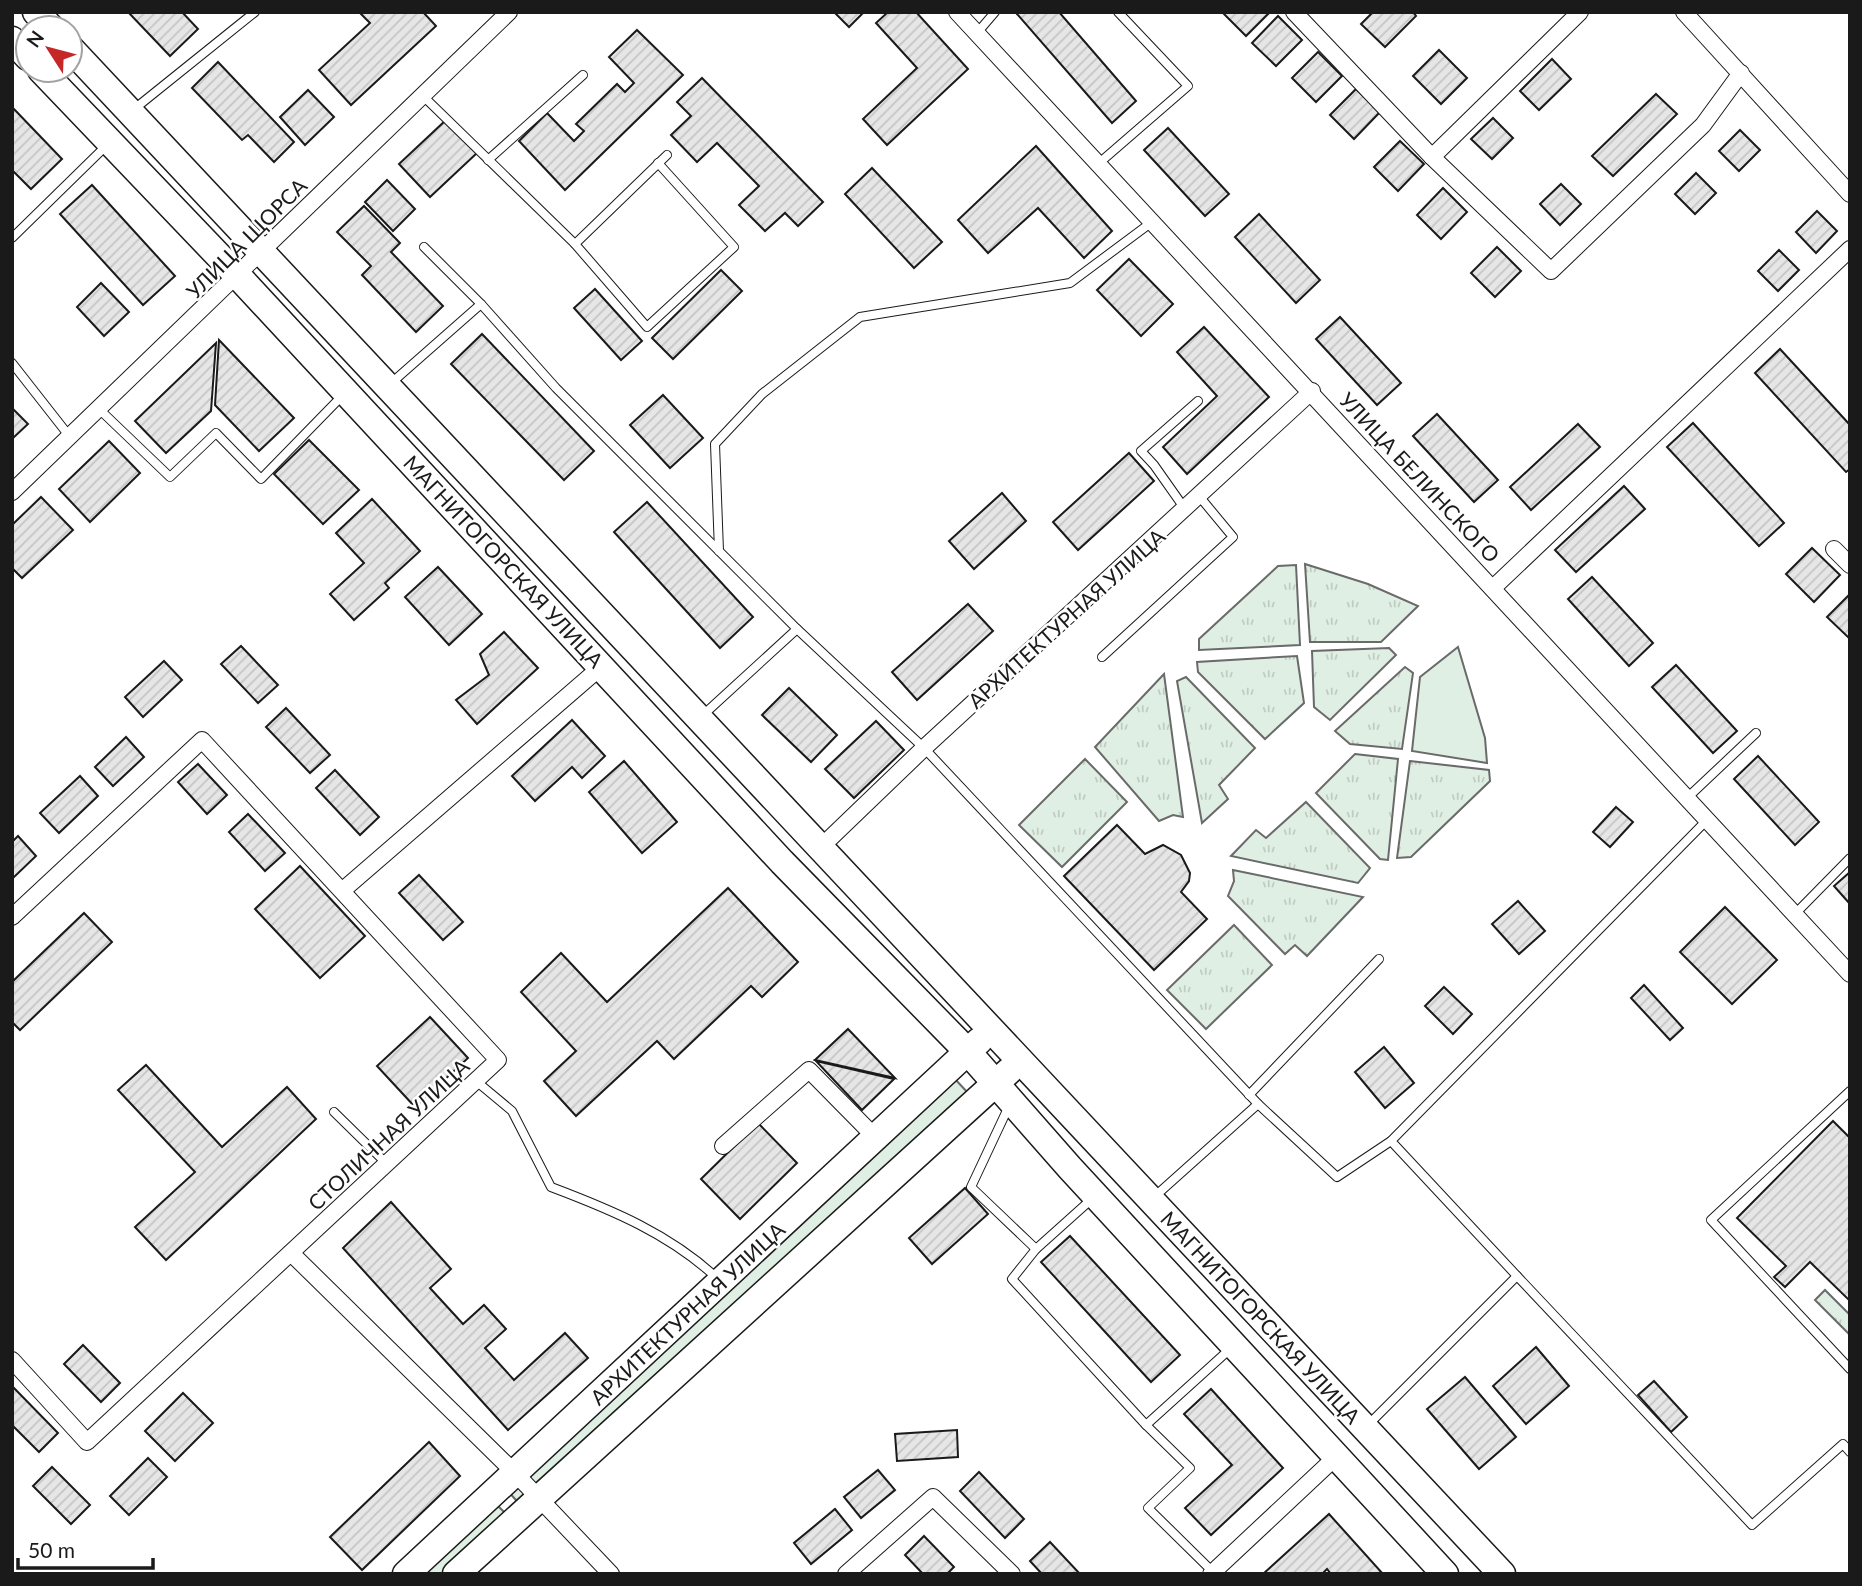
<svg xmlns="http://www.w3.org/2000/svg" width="1862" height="1586" viewBox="0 0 1862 1586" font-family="Lato,sans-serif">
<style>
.grass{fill:url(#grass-tufts);stroke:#6a6a6a;stroke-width:2}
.green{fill:#e0efe3;stroke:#6a6a6a;stroke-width:2}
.building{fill:url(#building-hatch);stroke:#1a1a1a;stroke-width:2}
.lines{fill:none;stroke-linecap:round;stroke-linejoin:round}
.service-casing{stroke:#1a1a1a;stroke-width:10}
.minor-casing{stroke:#1a1a1a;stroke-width:18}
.primary-casing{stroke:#1a1a1a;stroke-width:29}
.service{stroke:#fff;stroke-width:8}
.minor{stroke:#fff;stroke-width:16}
.primary{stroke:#fff;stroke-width:26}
.labels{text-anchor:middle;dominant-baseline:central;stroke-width:5;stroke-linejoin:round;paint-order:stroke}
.street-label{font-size:21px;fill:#1a1a1a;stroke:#fff}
</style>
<defs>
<pattern id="grass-tufts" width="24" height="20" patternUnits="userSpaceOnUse" patternTransform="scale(1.75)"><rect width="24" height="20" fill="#e0efe3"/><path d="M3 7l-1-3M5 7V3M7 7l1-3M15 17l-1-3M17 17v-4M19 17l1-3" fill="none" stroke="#c0ccc2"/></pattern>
<pattern id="building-hatch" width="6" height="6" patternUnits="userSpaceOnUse" patternTransform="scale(1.75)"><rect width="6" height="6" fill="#e6e6e6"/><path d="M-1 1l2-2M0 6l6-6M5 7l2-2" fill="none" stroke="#c5c5c5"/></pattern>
</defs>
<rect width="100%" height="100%" fill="#fff"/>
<g class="grass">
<polygon points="1305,564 1368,584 1418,606 1381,642 1310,642"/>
<polygon points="1296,565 1300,645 1199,650 1199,639 1278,566"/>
<polygon points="1389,648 1396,655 1330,720 1314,707 1312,651"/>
<polygon points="1297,656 1304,703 1265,739 1198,672 1197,662"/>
<polygon points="1405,667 1413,673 1402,749 1350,744 1335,731"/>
<polygon points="1164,674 1183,817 1173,815 1159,821 1095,747"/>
<polygon points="1186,677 1255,748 1219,785 1228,799 1202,823 1177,681"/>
<polygon points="1355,754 1398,759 1388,860 1380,859 1316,793"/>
<polygon points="1085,759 1127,802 1062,867 1019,825"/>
<polygon points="1410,761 1489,770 1490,781 1411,857 1397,858"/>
<polygon points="1306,802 1370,868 1358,883 1231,856 1256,830 1266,838"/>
<polygon points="1233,870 1363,897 1307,956 1295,945 1285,954 1228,896 1234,881"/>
<polygon points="1234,925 1272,965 1206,1029 1167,990"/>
<polygon points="1825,1290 1850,1315 1850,1335 1815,1300"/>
</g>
<g class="green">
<polygon points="1458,647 1485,738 1487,763 1412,751 1420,677"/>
<polygon points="953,1077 970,1095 523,1508 507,1490"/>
<polygon points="496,1504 509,1517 449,1574 420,1574"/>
</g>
<g class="building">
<polygon points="128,12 182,12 198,29 170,56"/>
<polygon points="359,12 423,12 436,26 351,105 319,70 370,23"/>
<polygon points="834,12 864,12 849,27"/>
<polygon points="888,12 916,12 968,69 887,145 863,119 917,68 876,23"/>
<polygon points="1019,12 1059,12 1136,101 1112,123 1017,14"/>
<polygon points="1222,12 1270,12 1246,36"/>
<polygon points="1373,12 1413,12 1416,16 1385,47 1361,24"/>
<polygon points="1278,16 1302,40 1276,66 1252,43"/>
<polygon points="637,30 683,75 565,190 519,141 547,113 574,141 584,131 576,124 617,84 625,92 634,83 609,57"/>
<polygon points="1439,50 1467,78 1441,104 1413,76"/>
<polygon points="1318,52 1342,76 1316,102 1292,78"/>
<polygon points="1552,59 1571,79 1539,110 1520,91"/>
<polygon points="218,62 294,142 274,162 248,135 242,140 192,88"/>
<polygon points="702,78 823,202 798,226 785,213 765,231 739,205 759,186 717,143 697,162 671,135 691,116 677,102"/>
<polygon points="1356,89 1380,112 1354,139 1330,115"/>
<polygon points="308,90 334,117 305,145 280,117"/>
<polygon points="1656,94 1677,114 1613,176 1592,156"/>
<polygon points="12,107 62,159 31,189 12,170"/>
<polygon points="1493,118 1513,138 1492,159 1471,139"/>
<polygon points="446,120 477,153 430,197 399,164"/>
<polygon points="1168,128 1229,194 1205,216 1144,150"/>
<polygon points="1740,130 1760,150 1739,171 1719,151"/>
<polygon points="1400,141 1424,164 1398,191 1374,167"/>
<polygon points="1036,146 1112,231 1084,258 1038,208 988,253 958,220"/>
<polygon points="872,168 942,242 914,268 845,194"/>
<polygon points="1696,173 1716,193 1695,214 1675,194"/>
<polygon points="387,180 415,209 393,231 365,202"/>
<polygon points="1561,184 1581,204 1560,225 1540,204"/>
<polygon points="92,185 175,276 143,305 60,214"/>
<polygon points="1443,188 1467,212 1441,239 1417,215"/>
<polygon points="364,206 400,243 391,252 443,306 416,332 362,275 371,266 337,232"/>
<polygon points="1817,211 1837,231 1816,253 1796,232"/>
<polygon points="1259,214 1320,280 1296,303 1235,237"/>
<polygon points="1497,247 1521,271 1495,297 1471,273"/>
<polygon points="1779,250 1799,270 1778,291 1758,271"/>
<polygon points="1129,259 1173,304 1141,336 1097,290"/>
<polygon points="721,270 742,291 673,359 652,338"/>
<polygon points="101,283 129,312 104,336 77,307"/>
<polygon points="595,289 642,341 621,360 574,308"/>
<polygon points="1340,317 1401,383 1377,405 1316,339"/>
<polygon points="1204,327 1269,397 1187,474 1163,447 1217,396 1177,352"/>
<polygon points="482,334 594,451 564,480 451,364"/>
<polygon points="219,340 294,418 259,451 215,405"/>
<polygon points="216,343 211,411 166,453 135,421"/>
<polygon points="1780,349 1850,425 1850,469 1846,472 1755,373"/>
<polygon points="663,395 703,438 670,468 630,425"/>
<polygon points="12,408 28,424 12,439"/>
<polygon points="1437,414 1498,480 1474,502 1413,436"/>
<polygon points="1693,423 1784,523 1759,546 1667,447"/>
<polygon points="1578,424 1600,447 1531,510 1510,487"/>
<polygon points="309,440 359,490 323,524 274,474"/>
<polygon points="109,441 140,473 90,522 59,489"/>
<polygon points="1129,453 1154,481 1078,550 1053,522"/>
<polygon points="1624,486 1645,509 1576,572 1555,550"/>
<polygon points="1002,493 1026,521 974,569 949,541"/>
<polygon points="41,497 73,530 22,578 12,568 12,525"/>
<polygon points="372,499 420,551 385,583 389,588 354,620 330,594 364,563 336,533"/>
<polygon points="647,502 753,617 720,648 614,532"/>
<polygon points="1812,548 1840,575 1814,602 1786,574"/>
<polygon points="438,567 482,614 449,645 405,597"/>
<polygon points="1592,577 1653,643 1629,666 1568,599"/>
<polygon points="1850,594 1850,639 1827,617"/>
<polygon points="968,604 993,631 917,700 892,672"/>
<polygon points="504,632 538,668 477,724 456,700 489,675 480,654"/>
<polygon points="241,646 278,685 258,703 221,664"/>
<polygon points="164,661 182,680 143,717 125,697"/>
<polygon points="1676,665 1737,731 1713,753 1652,687"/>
<polygon points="789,688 837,735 811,762 762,715"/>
<polygon points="286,708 330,755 310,773 266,727"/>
<polygon points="572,720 605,756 582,778 572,767 535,801 512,776"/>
<polygon points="876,721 904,750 854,798 825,769"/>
<polygon points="126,737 144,757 113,786 95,767"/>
<polygon points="1758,756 1819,822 1795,845 1734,779"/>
<polygon points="624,761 677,822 642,853 589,792"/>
<polygon points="198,764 227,795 207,814 178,782"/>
<polygon points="335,770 379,817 360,835 316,788"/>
<polygon points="80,776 98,796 59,833 40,813"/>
<polygon points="1616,807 1633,822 1610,847 1593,832"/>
<polygon points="248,814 285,853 265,871 229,832"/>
<polygon points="1117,825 1145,854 1163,845 1181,855 1190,873 1189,881 1181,892 1207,919 1154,970 1064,876"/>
<polygon points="18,836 36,856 12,879 12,842"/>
<polygon points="300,866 365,936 320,978 255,909"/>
<polygon points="1850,872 1850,904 1834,886"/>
<polygon points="419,875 463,922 443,940 399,893"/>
<polygon points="728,888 798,962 762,997 751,986 674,1059 657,1041 576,1116 544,1081 576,1051 521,992 561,953 607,1002"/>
<polygon points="1518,901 1545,931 1519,954 1492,924"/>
<polygon points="1725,907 1777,960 1732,1004 1680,952"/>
<polygon points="84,913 112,942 20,1030 12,1022 12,982"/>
<polygon points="1644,985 1683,1028 1670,1040 1631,998"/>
<polygon points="1444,987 1472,1014 1453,1034 1425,1006"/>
<polygon points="430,1017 468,1058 415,1107 377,1066"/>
<polygon points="848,1029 895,1078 815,1060"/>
<polygon points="1384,1047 1414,1083 1385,1108 1355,1072"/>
<polygon points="816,1061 894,1079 862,1110"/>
<polygon points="146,1065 222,1147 287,1087 316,1119 166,1260 135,1227 195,1172 118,1090"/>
<polygon points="1833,1121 1850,1138 1850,1301 1810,1262 1785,1287 1774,1277 1786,1266 1737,1218"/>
<polygon points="758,1123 797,1163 740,1219 701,1179"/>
<polygon points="965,1188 988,1214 932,1264 909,1238"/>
<polygon points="391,1202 451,1269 430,1288 463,1324 484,1305 506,1329 485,1348 514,1380 565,1333 588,1358 508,1430 343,1248"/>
<polygon points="1070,1236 1180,1355 1151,1382 1041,1262"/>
<polygon points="83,1345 120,1383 101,1402 64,1364"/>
<polygon points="1536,1347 1569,1386 1526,1424 1493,1386"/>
<polygon points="1465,1377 1516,1437 1479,1469 1427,1409"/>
<polygon points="1654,1381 1687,1417 1671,1432 1638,1395"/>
<polygon points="12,1386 58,1433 39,1452 12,1425"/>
<polygon points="1211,1389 1283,1468 1211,1535 1185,1508 1232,1465 1184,1414"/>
<polygon points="183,1393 213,1423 175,1461 145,1431"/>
<polygon points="957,1430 958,1457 897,1461 895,1434"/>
<polygon points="429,1442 460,1476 362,1570 330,1537"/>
<polygon points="148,1458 167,1477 129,1515 110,1496"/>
<polygon points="52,1467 90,1505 71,1524 33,1486"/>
<polygon points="878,1470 895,1490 861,1518 844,1497"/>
<polygon points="979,1472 1024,1519 1005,1538 960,1491"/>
<polygon points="835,1509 852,1530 811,1564 794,1543"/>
<polygon points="1329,1514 1383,1574 1331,1574 1327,1569 1322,1574 1263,1574"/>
<polygon points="924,1536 954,1567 947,1574 923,1574 905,1555"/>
<polygon points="1050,1542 1080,1574 1042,1574 1030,1561"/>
</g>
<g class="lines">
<g class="service-casing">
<g id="service">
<polyline points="977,33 995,12"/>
<polyline points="421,94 575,244 667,155"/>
<polyline points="133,110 255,12"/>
<polyline points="488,160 583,75"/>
<polyline points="1098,164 1188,86 1118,12"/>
<polyline points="12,238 108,144"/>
<polyline points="575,244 647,327 734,247 658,163"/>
<polyline points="424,247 481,304"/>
<polyline points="12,363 70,437"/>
<polyline points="389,385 481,304 556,388 797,629 702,716"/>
<polyline points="99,409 170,477 216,433 261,479 343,395"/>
<polyline points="1185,509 1154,465 1141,451 1198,401"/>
<polyline points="719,551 715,444 762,394 860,317 1070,283 1152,222"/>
<polyline points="797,629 924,748 1258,1104 1153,1198"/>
<polyline points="1102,657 1233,537 1199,496"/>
<polyline points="1686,799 1756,733"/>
<polyline points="1794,915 1850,858"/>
<path d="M476 1081 512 1111 551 1187C612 1210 670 1234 718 1279"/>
<polyline points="1850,1091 1711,1220 1850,1369"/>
<polyline points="1249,1095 1379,959"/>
<polyline points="1258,1104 1337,1177 1391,1141"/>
<polyline points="1009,1106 971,1187 1036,1249 1094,1197"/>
<polyline points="334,1112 387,1164"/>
<polyline points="1036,1249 1012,1279 1146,1425 1230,1349"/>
<polyline points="1517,1276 1391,1141 1706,821"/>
<polyline points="1146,1425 1190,1468 1148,1508 1213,1572"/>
<polyline points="1367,1426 1517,1276 1752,1525 1843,1444 1850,1452"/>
</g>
</g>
<g class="minor-casing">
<g id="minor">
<polyline points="957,12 1850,974"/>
<polyline points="1294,12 1432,157 1551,271 1703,125 1741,73"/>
<polyline points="1684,12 1850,194"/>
<polyline points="1432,157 1580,12"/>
<polyline points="12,492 509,12"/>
<polyline points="1834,549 1850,565"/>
<polyline points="1494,587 1850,249"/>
<polyline points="821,847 924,748 1312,391"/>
<polyline points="343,890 602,666"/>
<polyline points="12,917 202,740 498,1060 87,1442 12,1360"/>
<polyline points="723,1146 809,1070 876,1138"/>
<polyline points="291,1253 515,1473 611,1574"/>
<polyline points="846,1574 933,1497 1012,1574"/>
<polyline points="1211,1574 1338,1455"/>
</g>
</g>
<g class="primary-casing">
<g id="primary">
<polyline points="36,12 51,28"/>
<polyline points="12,40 28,57"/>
<polyline points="70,48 1502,1574"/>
<polyline points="41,70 238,276 782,862 968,1052 1070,1168 1445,1574"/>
<polyline points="406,1574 979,1041"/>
<polyline points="456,1574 1009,1071"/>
</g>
</g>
<use href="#service" class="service"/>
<use href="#minor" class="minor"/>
<use href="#primary" class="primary"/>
</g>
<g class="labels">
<g class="street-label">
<text transform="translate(246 238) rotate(-45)">УЛИЦА ЩОРСА</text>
<text transform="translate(1420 477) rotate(47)">УЛИЦА БЕЛИНСКОГО</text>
<text transform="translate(504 561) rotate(47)">МАГНИТОГОРСКАЯ УЛИЦА</text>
<text transform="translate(1066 618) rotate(-42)">АРХИТЕКТУРНАЯ УЛИЦА</text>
<text transform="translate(388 1134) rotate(-43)">СТОЛИЧНАЯ УЛИЦА</text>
<text transform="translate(687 1313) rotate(-43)">АРХИТЕКТУРНАЯ УЛИЦА</text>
<text transform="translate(1261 1317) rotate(47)">МАГНИТОГОРСКАЯ УЛИЦА</text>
</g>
</g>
<rect width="1862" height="1586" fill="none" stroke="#1a1a1a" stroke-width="28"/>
<g transform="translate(49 49) rotate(306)"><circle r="33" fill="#ffffff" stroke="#a3a3a3" stroke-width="2"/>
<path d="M0-5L12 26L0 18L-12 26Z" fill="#c62828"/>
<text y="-10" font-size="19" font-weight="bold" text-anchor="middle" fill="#1a1a1a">N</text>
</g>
<path d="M18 1558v10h135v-10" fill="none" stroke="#1a1a1a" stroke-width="3.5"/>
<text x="28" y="1558" font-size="21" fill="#1a1a1a" stroke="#ffffff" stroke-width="5" paint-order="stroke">50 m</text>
</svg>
